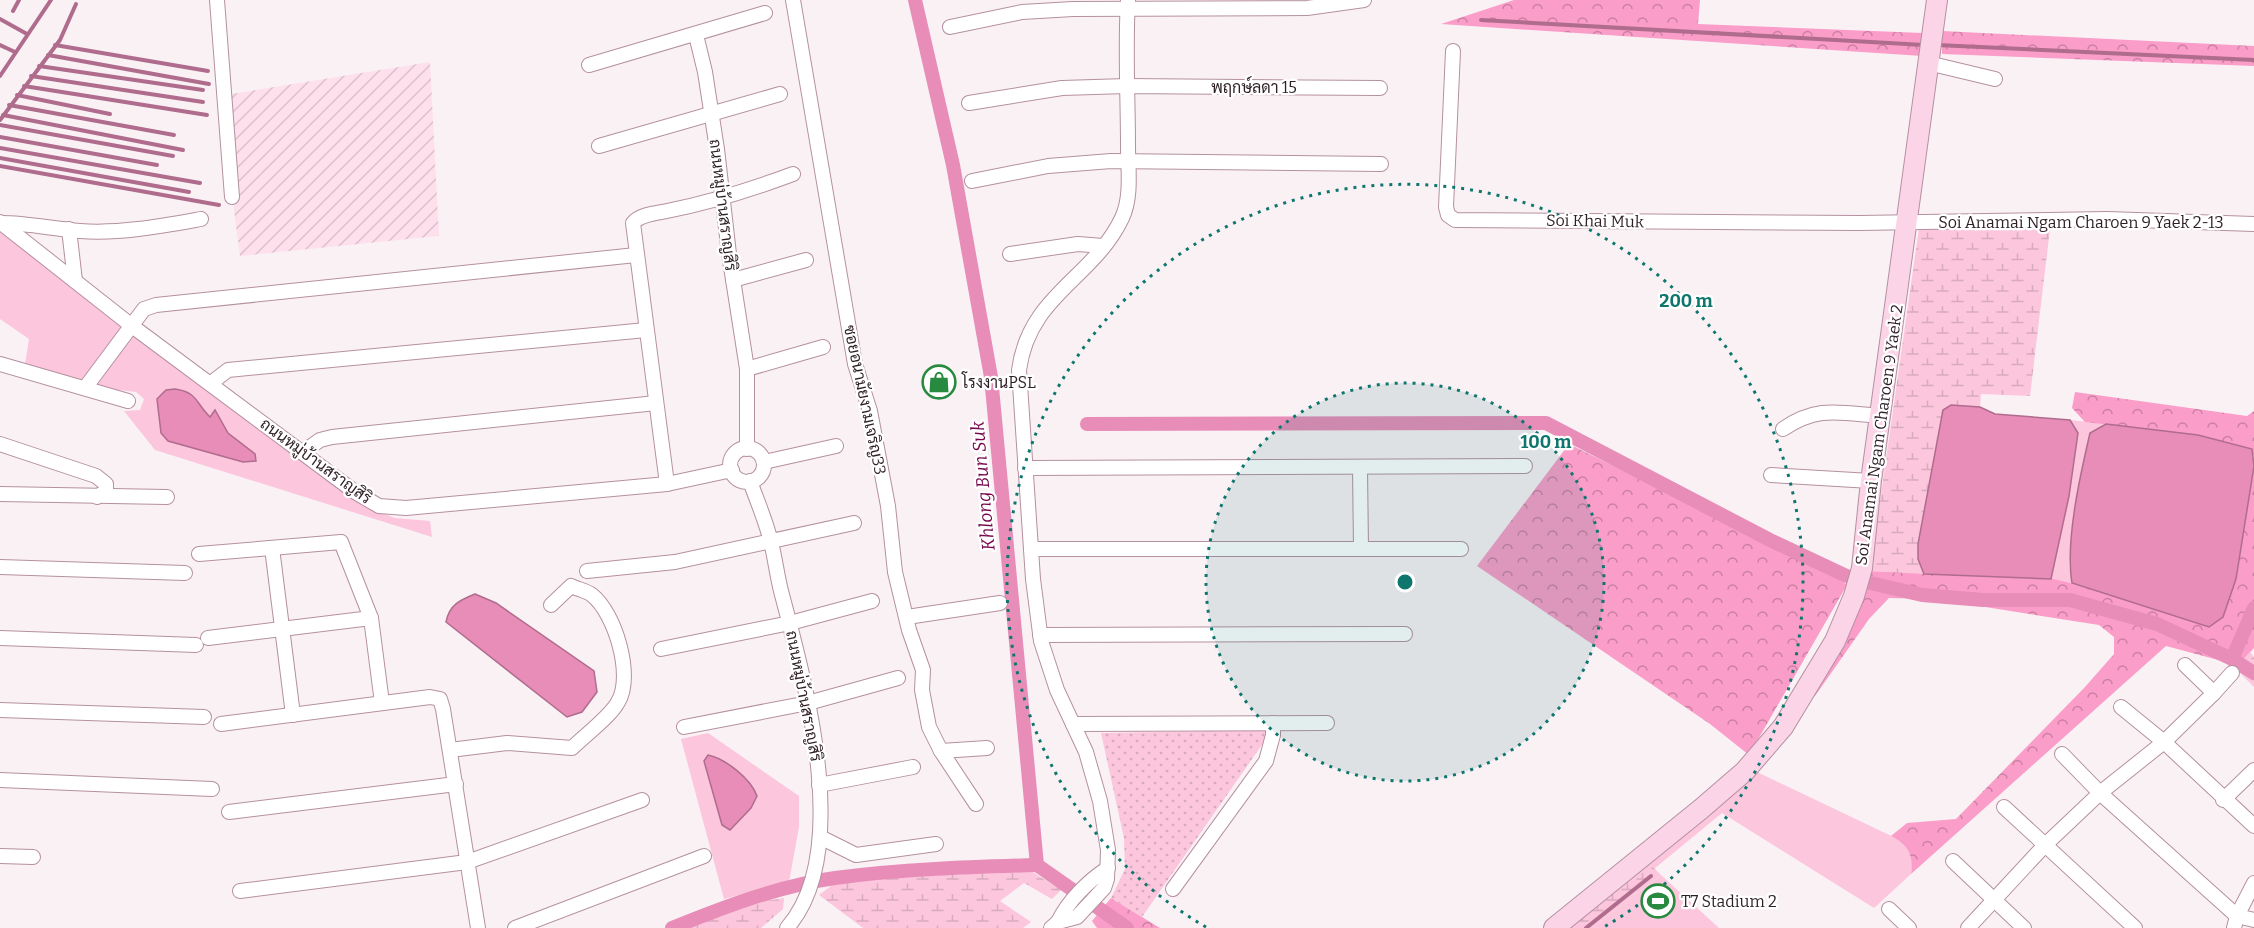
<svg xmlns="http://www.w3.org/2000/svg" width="2254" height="928" viewBox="0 0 2254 928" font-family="Bitter,Sarabun,serif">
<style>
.industrial{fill:url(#industrial-furrows)}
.green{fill:#fcc6dd}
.forest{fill:url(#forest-crowns)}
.wetland{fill:url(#wetland-marsh)}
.garden{fill:url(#garden-dots)}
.water{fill:#e78db8;stroke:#b06c8c;stroke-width:1.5}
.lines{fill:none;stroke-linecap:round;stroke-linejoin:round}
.stream{stroke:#b06c8c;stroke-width:4}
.canal{stroke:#e78db8;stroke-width:14}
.street-casing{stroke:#b590a0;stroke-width:16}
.secondary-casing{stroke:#b590a0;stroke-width:22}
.street{stroke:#fff;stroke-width:14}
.secondary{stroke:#fbd4e8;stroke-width:20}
.ring{fill:none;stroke:#0f766e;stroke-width:3;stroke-dasharray:3 6}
.labels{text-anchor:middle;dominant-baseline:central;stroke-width:4.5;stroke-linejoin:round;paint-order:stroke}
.street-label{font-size:16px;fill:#2e1f26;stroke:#fff}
.poi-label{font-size:16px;fill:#2e1f26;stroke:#fff;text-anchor:start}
.water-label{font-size:18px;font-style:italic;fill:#76064b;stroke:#fff}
.centre{fill:#0f766e;stroke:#fff;stroke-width:3}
.ring-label{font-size:18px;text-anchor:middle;font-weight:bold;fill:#0f766e;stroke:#fff;stroke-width:4.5;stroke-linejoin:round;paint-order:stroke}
</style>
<defs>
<pattern id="industrial-furrows" width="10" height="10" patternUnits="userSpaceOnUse" patternTransform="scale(1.5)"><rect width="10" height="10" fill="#fee0ed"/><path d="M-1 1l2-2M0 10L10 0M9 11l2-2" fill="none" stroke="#dac0cb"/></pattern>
<pattern id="forest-crowns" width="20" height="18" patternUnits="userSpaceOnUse" patternTransform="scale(1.5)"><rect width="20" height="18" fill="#fa9dc9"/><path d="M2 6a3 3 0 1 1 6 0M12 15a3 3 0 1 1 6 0" fill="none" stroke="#cb7fa3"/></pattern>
<pattern id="wetland-marsh" width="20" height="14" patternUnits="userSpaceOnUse" patternTransform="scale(1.5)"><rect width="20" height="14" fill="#fcc6dd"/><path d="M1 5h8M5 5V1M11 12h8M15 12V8" fill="none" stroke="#d8aabe"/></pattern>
<pattern id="garden-dots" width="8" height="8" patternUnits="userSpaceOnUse" patternTransform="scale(1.5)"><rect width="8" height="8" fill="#fcc6dd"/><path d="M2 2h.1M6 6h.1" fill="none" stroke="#d8aabe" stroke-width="1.8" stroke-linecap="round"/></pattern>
</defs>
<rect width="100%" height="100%" fill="#faf1f5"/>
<polygon class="industrial" points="430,62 439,236 240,256 234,211 231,94"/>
<g class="green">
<polygon points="0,229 114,316 132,336 366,507 395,518 430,521 432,537 155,450 124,411 140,410 144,399 136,392 110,389 25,364 29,339 0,319"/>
<polygon points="2070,420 2106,424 2090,433 2069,565 2072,583 2051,579 2069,496 2078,433"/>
<polygon points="708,733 799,796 799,827 789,882 724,899 681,739"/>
<polygon points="1755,771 1904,842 1913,860 1911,874 1874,908 1722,813 1654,869 1648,862"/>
<polygon points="1661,875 1719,928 1592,928"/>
</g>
<g class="forest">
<polygon points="1514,0 1700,0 1698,24 1923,33 1922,56 1441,24"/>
<polygon points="1942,31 2254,46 2254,66 1942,54"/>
<polygon points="2075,392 2247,416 2254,411 2254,459 2252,449 2198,435 2085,422 2072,408"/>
<polygon points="1569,444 1834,575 1847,585 1749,755 1710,724 1477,566"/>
<path d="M2254 466V648L2240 663 2222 661 2166 646 1911 874C1914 856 1908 844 1891 836L1907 823 1956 819 2085 687 2114 654V637L2099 625 1935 599 1889 598 1869 619 1815 696 1810 693 1870 571 2044 577 2085 586 2236 579Z"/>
<polygon points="1111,898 1160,928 1097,928 1092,921"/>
</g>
<g class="wetland">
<polygon points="1927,225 2050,229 2030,396 1981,394 1980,407 1951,405 1918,559 1924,574 1870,571 1919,228"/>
<polygon points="2250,652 2254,657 2254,687 2229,662 2240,663"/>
<polygon points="1648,862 1661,875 1592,928 1567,928"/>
<polygon points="1031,871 1061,890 1052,899 1024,883 1000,901 1031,922 1023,928 863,928 819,895 835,883 953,872"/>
<polygon points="784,898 783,909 761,928 683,928 734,906"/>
</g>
<polygon class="garden" points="1264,730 1268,736 1142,917 1111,898 1125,869 1124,838 1101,733"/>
<g class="water">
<path d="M175 389C198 392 196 404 210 417L215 410 228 433 255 454 256 461 243 462 168 441 161 433 157 399 166 390Z"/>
<polygon points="1951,405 1980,407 1995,414 2070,420 2078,433 2069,496 2051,579 1924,574 1918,559 1918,544 1943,410"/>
<path d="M2106 424 2198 435 2252 449 2254 466 2236 579 2223 617 2209 627 2072 583C2065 542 2080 476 2090 433Z"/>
<path d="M475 594 496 603 594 671 597 692 582 712 567 717 446 622C449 605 460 600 475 594Z"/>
<path d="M708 755C726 759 751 779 757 796L751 808 730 830 722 825 704 761Z"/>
</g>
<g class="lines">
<g class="stream">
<polyline points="13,11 19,0"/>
<polyline points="0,19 27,34"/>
<polyline points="1481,20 1924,45"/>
<polyline points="0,45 15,52"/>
<polyline points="55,45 208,71"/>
<polyline points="1937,45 2254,60"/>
<polyline points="48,55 209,84"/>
<polyline points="39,66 203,90"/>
<polyline points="0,76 51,0"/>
<polyline points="31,76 203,102"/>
<polyline points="24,86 207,115"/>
<polyline points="17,95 110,114"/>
<polyline points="9,105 174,135"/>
<polyline points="3,115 183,150"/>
<polyline points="0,120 60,40 76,4"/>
<polyline points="0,125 173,156"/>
<polyline points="0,137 157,165"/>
<polyline points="0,148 200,183"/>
<polyline points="0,158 189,192"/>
<polyline points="0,166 219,205"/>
<polyline points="1586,928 1651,876"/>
</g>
<g class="canal">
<polyline points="915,0 953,165 991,377 1037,865 1127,928"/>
<polyline points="1087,424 1546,423 1770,540 1853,579 1922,595 1983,600 2070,600 2157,624 2232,659"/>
<polyline points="2254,608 2232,659 2254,673"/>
<path d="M672 928C724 907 778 886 835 878 901 869 969 867 1037 865"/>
</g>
<g class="street-casing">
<g id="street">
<polyline points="217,0 232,197"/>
<polyline points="793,0 855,364 870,411 888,506 895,572 909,630 923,670 922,690 929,727 941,751 987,748"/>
<polyline points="950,27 1022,12 1073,9 1307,8 1364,0"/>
<polyline points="696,35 705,72 717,149 729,254 747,369 747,449"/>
<polyline points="1453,51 1446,207 1448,215 1455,220 1859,223 2107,219 2254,224"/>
<polyline points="1928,63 1995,79"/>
<polyline points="589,65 765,13"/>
<polyline points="969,103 1062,88 1127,86 1380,88"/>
<polyline points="599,146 780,94"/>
<polyline points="972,181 1048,166 1111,161 1381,164"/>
<polyline points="0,222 132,326 355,492 379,506 406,508 667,484 732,470"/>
<path d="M1 223C28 223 53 229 80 231 120 234 162 226 201 219"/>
<polyline points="69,229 75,281"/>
<polyline points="1010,254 1078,244 1103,246"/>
<polyline points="733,280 806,260"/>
<polyline points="0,364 128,401"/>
<polyline points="747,369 823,347"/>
<polyline points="211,383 228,370 646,330"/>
<polyline points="85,388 144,309 156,305 636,255"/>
<path d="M1783 429C1818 405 1840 413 1881 416"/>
<polyline points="0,444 96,476 106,484 106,491 97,497"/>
<circle cx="747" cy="465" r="17"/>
<polyline points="303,452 320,440 332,437 656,403"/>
<polyline points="764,462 836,446"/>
<polyline points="1360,467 1361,549"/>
<polyline points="1025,468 1525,466"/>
<polyline points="1771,475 1871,481"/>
<path d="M750 481C757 501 766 521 771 542 775 558 777 575 781 591 804 679 854 852 787 928"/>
<path d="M667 484 633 223C640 214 657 213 667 211 712 202 750 190 793 174"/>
<polyline points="0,494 167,497"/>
<polyline points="272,548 293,715"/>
<polyline points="1031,549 1461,549"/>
<polyline points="199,554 341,542 371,618"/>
<polyline points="0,567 185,573"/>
<polyline points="587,571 675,562 854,523"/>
<polyline points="907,617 1000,603"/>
<polyline points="1040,635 1405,634"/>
<polyline points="0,638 196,645"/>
<polyline points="208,638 371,618 382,703"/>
<polyline points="661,649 790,623 872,601"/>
<polyline points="2214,693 2232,673"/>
<polyline points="2121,707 2164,742 2254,826"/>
<polyline points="0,710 204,717"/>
<polyline points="221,724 430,697 440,699 443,709 478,928"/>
<polyline points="1073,724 1327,723"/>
<polyline points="684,727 808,703 898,678"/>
<path d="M450 750 507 743 572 748C585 735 610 717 618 702 634 676 615 613 592 595 587 591 577 589 571 586L551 605"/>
<polyline points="941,751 976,804"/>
<polyline points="2062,754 2100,793 2237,916 2254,920"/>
<polyline points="0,780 212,789"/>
<polyline points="819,785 913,767"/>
<polyline points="2223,800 2254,770"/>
<polyline points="2004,807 2135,928"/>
<polyline points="229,812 456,784"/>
<polyline points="820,837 856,855 936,844"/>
<polyline points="0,856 33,857"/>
<polyline points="1953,861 2024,928"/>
<polyline points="1173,889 1266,761 1273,735 1273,723"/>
<polyline points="240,891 467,862 642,800"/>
<polyline points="1889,909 1909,928"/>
<path d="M1058 922C1068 901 1088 881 1108 868"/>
<polyline points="515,928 704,856"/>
<path d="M1051 928 1058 922 1077 917 1104 888 1107 879 1108 850 1100 801 1086 752 1057 690 1041 641 1033 579 1019 370C1029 295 1093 279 1122 218 1132 197 1128 169 1128 146 1128 98 1125 48 1128 0"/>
<polyline points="1968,928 2045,845 2100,793 2164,742 2214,693 2185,665"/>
<polyline points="2234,928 2237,916 2254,883"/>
</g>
</g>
<g class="secondary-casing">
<polyline id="secondary" points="1554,928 1701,809 1745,771 1783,727 1835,641 1854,596 1862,568 1871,481 1937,0"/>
</g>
<use href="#street" class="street"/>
<use href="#secondary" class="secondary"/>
</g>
<circle cx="1405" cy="582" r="199" fill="#0f766e" fill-opacity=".12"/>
<g class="ring">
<circle cx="1405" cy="582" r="199"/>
<path d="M1206 927A398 398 0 1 1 1604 927"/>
</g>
<defs>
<g id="shop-ring" transform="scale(1.725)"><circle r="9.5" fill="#fff" stroke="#288a3e" stroke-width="1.5"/><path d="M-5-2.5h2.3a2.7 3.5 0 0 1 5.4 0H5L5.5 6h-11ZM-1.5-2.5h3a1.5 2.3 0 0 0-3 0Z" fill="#288a3e"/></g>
<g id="stadium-ring" transform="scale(1.725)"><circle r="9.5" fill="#fff" stroke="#288a3e" stroke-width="1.5"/><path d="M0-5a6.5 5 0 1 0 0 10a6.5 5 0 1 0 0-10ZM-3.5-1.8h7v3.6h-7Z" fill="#288a3e"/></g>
</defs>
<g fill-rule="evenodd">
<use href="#shop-ring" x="939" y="382"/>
<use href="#stadium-ring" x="1658" y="901"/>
</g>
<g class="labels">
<g class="street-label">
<text x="1254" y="87">พฤกษ์ลดา 15</text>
<text transform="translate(723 205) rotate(83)">ถนนหมู่บ้านสราญสิริ</text>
<text transform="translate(1595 221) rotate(1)">Soi Khai Muk</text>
<text x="2081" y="222">Soi Anamai Ngam Charoen 9 Yaek 2-13</text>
<text transform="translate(865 400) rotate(78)">ซอยอนามัยงามเจริญ33</text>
<text transform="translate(1879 435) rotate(-82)">Soi Anamai Ngam Charoen 9 Yaek 2</text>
<text transform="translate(316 461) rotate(36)">ถนนหมู่บ้านสราญสิริ</text>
<text transform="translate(804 696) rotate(79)">ถนนหมู่บ้านสราญสิริ</text>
</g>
<g class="poi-label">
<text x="962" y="382">โรงงานPSL</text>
<text x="1681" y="901">T7 Stadium 2</text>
</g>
<g class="water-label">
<text transform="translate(983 486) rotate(-95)">Khlong Bun Suk</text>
</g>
</g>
<circle cx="1405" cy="582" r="9" class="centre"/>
<g class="ring-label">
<text x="1686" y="307">200 m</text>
<text x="1546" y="448">100 m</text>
</g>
</svg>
